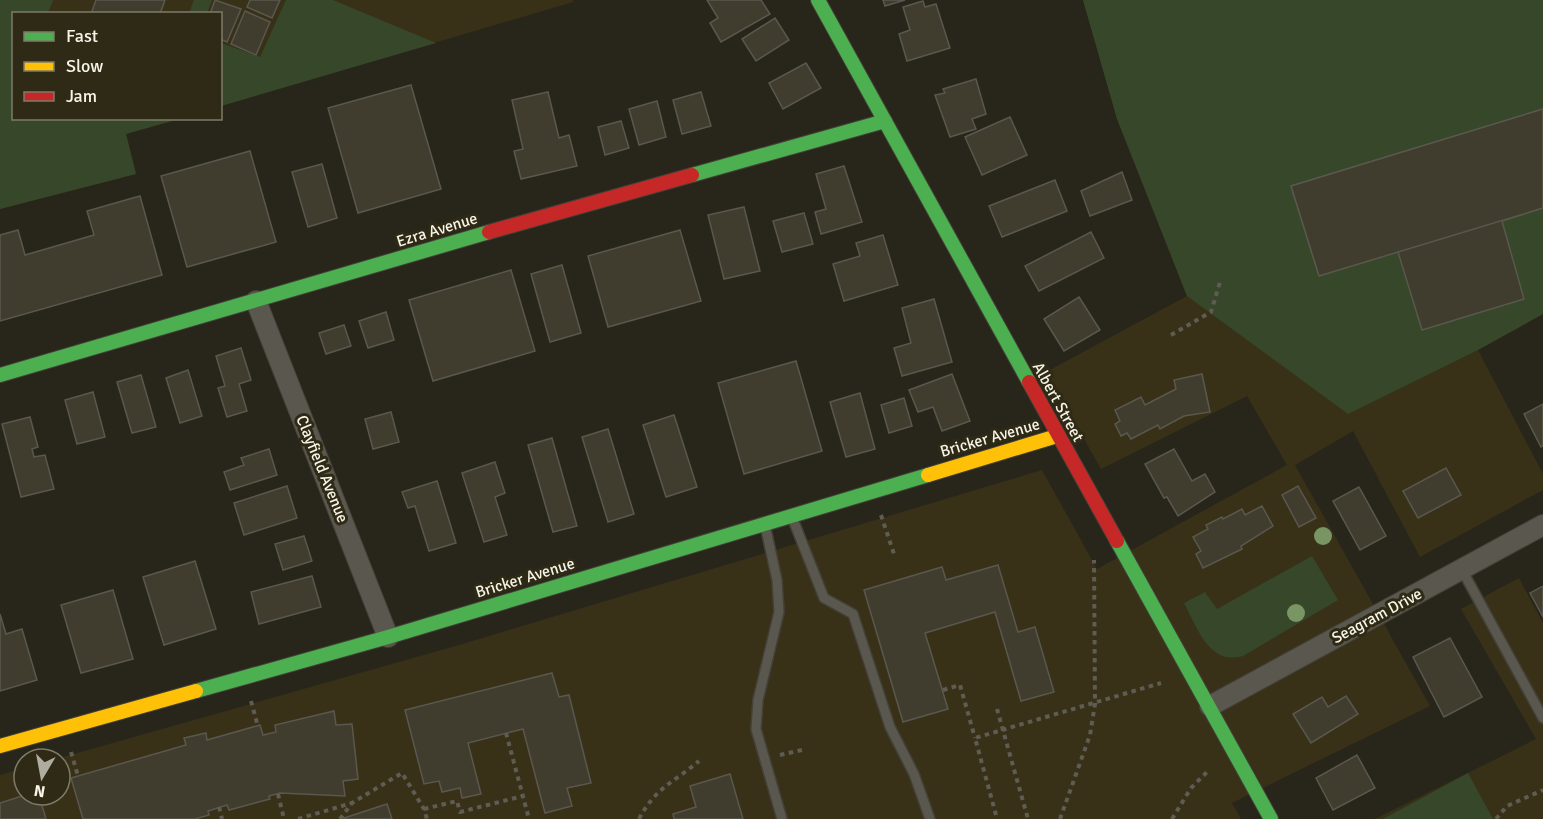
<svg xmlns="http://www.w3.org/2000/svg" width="1543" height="819" viewBox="0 0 1543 819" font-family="Signika,sans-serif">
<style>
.built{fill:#383118}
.green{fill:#36472a}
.building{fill:#403d2e;stroke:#5a584e;stroke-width:1.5}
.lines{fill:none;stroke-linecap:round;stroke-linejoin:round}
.lane-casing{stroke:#434038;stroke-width:12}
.street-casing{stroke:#434038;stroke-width:22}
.fast-casing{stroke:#434038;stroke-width:16}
.slow-casing{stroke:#434038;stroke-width:16}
.jam-casing{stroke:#434038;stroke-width:16}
.path{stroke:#5e5c53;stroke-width:4;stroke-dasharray:4.5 4.5;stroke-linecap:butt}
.lane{stroke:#59574e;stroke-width:9}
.street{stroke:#59574e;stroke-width:20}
.fast{stroke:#4caf50;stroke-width:14}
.slow{stroke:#ffc107;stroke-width:14}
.jam{stroke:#c62828;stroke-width:14}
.tree{fill:#799564}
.labels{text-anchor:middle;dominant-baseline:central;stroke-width:6;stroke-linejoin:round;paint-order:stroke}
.street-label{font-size:16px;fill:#f7f4e8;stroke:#2e2a15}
</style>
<rect width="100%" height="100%" fill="#28261b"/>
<g class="built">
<polygon points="0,0 573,0 573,2 221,106 220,14 14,14 14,118 179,119 126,134 136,174 0,209"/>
<polygon points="1083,0 1543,0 1543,314 1478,350 1543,474 1543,490 1420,557 1353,431 1295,465 1430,706 1232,803 1241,819 0,819 0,775 24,768 24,795 60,795 60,759 56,759 459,645 1042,470 1097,569 1287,465 1247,396 1101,469 1046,372 1187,296 1117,119"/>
<polygon points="1519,578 1543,623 1543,819 1375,819 1536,739 1461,609"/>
</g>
<g class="green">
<polygon points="0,0 53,0 48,13 14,14 14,118 179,119 126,134 136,174 0,209"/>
<polygon points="194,0 212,0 207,13 189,13"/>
<polygon points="286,0 333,0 436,43 221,106 221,43 260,57"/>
<polygon points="1083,0 1543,0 1543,314 1478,350 1348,414 1187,296 1117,119"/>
<path d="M1312 556 1338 600 1243 656C1209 666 1197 627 1184 603L1205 592 1217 609Z"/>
<polygon points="1468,773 1493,819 1383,819"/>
</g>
<g class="building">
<polygon points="96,0 165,0 160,14 91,14"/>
<polygon points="215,0 241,9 227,42 220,39 220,14 210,14"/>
<polygon points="250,0 280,0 272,18 247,7"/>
<polygon points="707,0 761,0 770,14 721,42 710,23 718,18"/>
<polygon points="883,0 905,0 885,6"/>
<polygon points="923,1 925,7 936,4 950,48 907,61 899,34 910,30 903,7"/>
<polygon points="245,11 270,22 256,55 231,44"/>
<polygon points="775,18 789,40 756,61 742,39"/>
<polygon points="806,63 821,88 783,109 769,83"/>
<polygon points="976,79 986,114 972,119 976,129 950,137 935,95 945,93 943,89"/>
<polygon points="411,85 441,189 358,213 328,108"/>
<polygon points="548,92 559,138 569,135 577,166 521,179 514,151 523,149 512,100"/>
<polygon points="701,92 711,126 682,134 673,100"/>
<polygon points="657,101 666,137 639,145 629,109"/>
<polygon points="1543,109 1543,208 1502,221 1524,299 1422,330 1398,252 1318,272 1291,186"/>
<polygon points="1543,109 1543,208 1319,276 1291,186"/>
<polygon points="1010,117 1027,155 982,175 965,137"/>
<polygon points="621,121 629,148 605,155 598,127"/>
<polygon points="250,151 276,242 187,267 161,176"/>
<polygon points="322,164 337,218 308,227 292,172"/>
<polygon points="844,166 862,222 821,234 815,212 826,209 816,174"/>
<polygon points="1122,172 1132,200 1090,216 1081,191"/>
<polygon points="1055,180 1067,211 1002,237 989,206"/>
<polygon points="140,196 162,275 0,321 0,235 18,230 25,255 94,235 87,211"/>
<polygon points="744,207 760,271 724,279 708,215"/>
<polygon points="804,213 813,244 782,252 773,221"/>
<polygon points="680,230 701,301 608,327 588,256"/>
<polygon points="1091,232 1104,258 1039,291 1025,266"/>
<polygon points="883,235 898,285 844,301 833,264 860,256 856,243"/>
<polygon points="562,265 581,333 550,342 531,274"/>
<polygon points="511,270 535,351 433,381 409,300"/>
<polygon points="1079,297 1100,330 1064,351 1044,319"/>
<polygon points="934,299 952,362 902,376 894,348 911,343 902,308"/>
<polygon points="386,312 394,340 368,348 359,321"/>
<polygon points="344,325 351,346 326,354 319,333"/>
<polygon points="241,348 251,380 239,384 247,411 227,417 218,388 225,386 216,356"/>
<polygon points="796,361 822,451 744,474 718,383"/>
<polygon points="188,370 202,416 180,423 166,378"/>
<polygon points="952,374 970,421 942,431 933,407 918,412 909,390"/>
<polygon points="1202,374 1210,412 1184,416 1160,429 1158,425 1131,439 1127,433 1121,436 1115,424 1120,421 1115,410 1141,397 1145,405 1176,389 1174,380"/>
<polygon points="141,375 156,427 132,433 117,382"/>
<polygon points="93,392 105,437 77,444 65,400"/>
<polygon points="860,393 875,449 846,457 830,402"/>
<polygon points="904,398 912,426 889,433 881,405"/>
<polygon points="1543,404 1543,446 1541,447 1524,414"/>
<polygon points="391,412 399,442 373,449 365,419"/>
<polygon points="674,415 697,487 666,497 643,425"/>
<polygon points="30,417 38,447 32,449 34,457 45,455 54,489 21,497 2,424"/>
<polygon points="608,429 634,514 608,522 582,437"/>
<polygon points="552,438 577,526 553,532 528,445"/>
<polygon points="269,449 277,475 230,490 224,472 244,465 241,458"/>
<polygon points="1174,449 1192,481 1205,474 1215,492 1178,516 1167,497 1164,498 1145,464"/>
<polygon points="495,462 505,493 495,497 507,535 484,542 462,473"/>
<polygon points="1446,468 1461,495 1418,518 1403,491"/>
<polygon points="437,481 456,543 429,551 415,506 408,508 402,492"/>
<polygon points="287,486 297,518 244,535 234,503"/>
<polygon points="1298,486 1316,518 1299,527 1282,495"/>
<polygon points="1359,487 1386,536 1360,550 1333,501"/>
<polygon points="1262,506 1273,526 1241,546 1242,549 1203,568 1196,554 1201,551 1193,537 1208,529 1206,525 1222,517 1223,519 1242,509 1245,515"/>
<polygon points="304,536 312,561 283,570 275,544"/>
<polygon points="195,561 216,629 164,645 143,577"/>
<polygon points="998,565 1018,632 1035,627 1054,692 1021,701 995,612 925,633 948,709 903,722 864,590 942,567 946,580"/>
<polygon points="312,576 321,607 259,624 251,592"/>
<polygon points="1543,586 1543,617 1530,593"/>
<polygon points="113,590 133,659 81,673 61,605"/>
<polygon points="0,614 6,634 22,629 37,680 0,691"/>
<polygon points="1450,638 1482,697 1444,717 1413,657"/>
<polygon points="552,673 559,697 569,695 591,783 567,788 572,806 545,813 523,729 468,743 481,794 462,798 460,788 442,792 439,781 424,784 405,710"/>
<polygon points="1346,696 1358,714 1311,743 1293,714 1322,697 1328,707"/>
<polygon points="334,711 336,725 352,724 358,779 343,781 345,796 280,793 269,796 270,799 229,810 227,805 208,811 209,815 195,819 83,819 71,778 186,745 184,738 206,733 207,740 260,725 263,735 276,732 275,725"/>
<polygon points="1357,755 1375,788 1333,810 1316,778"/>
<polygon points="730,774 743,819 674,819 673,814 696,807 690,786"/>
<polygon points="25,795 39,795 46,819 0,819 0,803"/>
<polygon points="387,804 392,819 341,819"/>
</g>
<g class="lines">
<g class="lane-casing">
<g id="lane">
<polyline points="792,517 824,598 853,614 890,727 914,774 930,819"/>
<polyline points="765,525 777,580 779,612 758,700 756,729 782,819"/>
<polyline points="1462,570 1543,718"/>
</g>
</g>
<g class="street-casing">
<g id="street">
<polyline points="256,301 388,637"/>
<polyline points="1210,706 1543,525"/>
</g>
</g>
<g class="fast-casing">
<g id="fast">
<polyline points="818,0 1029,382"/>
<polyline points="692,175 885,121"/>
<polyline points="0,375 489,232"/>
<polyline points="1117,541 1271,819"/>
<polyline points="196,691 388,637 928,475"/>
</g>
</g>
<g class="slow-casing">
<g id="slow">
<polyline points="928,475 1057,436"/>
<polyline points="0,746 196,691"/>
</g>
</g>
<g class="jam-casing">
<g id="jam">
<polyline points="489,232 692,175"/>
<polyline points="1029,382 1117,541"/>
</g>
</g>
<g class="path">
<polyline points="1171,335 1211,312 1220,282"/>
<polyline points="881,515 895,557"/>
<polyline points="943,690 960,685 975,738"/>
<polyline points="251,701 257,723"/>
<polyline points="997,709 1028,819"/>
<polyline points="506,733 529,819"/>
<polyline points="71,752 78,776"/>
<polyline points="780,755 806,749"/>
<polyline points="278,794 284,819"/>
<polyline points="219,807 222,819"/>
<polyline points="424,809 457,801 460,812 523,796"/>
<polyline points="996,815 975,738 1161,683"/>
<polyline points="298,819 352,803"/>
<polyline points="340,819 352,803 402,773 424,809 427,819"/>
<path d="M639 819C656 787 673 783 699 761"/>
<polyline points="1060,819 1090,735 1095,704 1094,560"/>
<polyline points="1172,819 1191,788 1209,770"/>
<polyline points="1496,819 1507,806 1543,790"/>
</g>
<use href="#lane" class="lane"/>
<use href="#street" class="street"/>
<use href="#fast" class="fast"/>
<use href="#slow" class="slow"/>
<use href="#jam" class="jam"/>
</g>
<g class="tree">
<circle cx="1323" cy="536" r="9"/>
<circle cx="1296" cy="613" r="9"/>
</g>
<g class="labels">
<g class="street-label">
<text transform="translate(437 230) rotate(-17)">Ezra Avenue</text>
<text transform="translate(1058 402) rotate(61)">Albert Street</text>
<text transform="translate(990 438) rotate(-16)">Bricker Avenue</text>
<text transform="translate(322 469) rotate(68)">Clayfield Avenue</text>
<text transform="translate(525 578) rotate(-17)">Bricker Avenue</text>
<text transform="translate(1377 616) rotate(-28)">Seagram Drive</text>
</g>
</g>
<rect x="12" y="12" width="210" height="108" fill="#2e2a15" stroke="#7e7b69" stroke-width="1.5"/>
<rect x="24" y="32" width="30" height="9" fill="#4caf50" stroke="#7e7b69" stroke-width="1.5"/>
<text x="66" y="42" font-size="18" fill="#f7f4e8">Fast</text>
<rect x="24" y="62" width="30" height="9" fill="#ffc107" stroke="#7e7b69" stroke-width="1.5"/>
<text x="66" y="72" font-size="18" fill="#f7f4e8">Slow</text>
<rect x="24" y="92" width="30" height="9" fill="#c62828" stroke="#7e7b69" stroke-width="1.5"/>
<text x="66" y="102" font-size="18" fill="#f7f4e8">Jam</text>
<g transform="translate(42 777) rotate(190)"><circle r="28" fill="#2e2a15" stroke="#7e7b69" stroke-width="1.5"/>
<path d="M0-4.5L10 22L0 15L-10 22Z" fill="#afaca0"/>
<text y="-9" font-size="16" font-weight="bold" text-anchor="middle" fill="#f7f4e8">N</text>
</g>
</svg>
